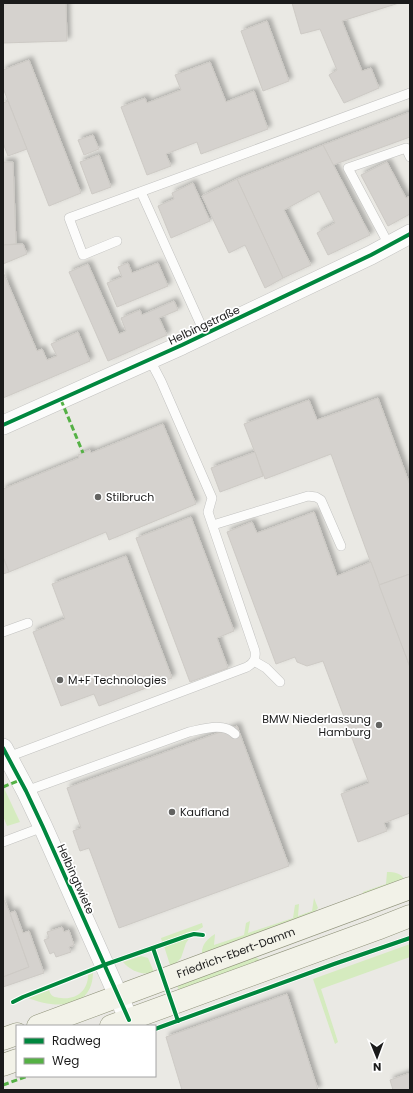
<svg xmlns="http://www.w3.org/2000/svg" width="413" height="1093" viewBox="0 0 413 1093" font-family="Poppins,sans-serif">
<style>
.grass{fill:#d5ebbf}
.building{fill:#d5d2ce;stroke:#cdcac5;filter:url(#shadow)}
.lines{fill:none;stroke-linecap:round;stroke-linejoin:round}
.service-casing{stroke:#c2c2c0;stroke-width:10}
.minor-casing{stroke:#c2c2c0;stroke-width:20}
.secondary-casing{stroke:#91947c;stroke-width:23}
.service{stroke:#fcfcfb;stroke-width:9}
.minor{stroke:#fcfcfb;stroke-width:19}
.secondary{stroke:#f2f2e8;stroke-width:22}
.quiet{stroke:#55b145;stroke-width:3;stroke-dasharray:6 3;stroke-linecap:butt}
.cycleway-casing{stroke:#fff;stroke-width:6}
.cycleway{stroke:#00873e;stroke-width:4}
.poi-dot{fill:#636361;stroke:#fff;stroke-width:1.5}
.labels{text-anchor:middle;dominant-baseline:central;stroke-width:3.5;stroke-linejoin:round;paint-order:stroke}
.street-label{font-size:11px;fill:#1b1b1b;stroke:#fff}
.poi-label{font-size:11px;fill:#1b1b1b;stroke:#fff;text-anchor:start}
</style>
<defs>
<filter id="shadow"><feDropShadow dx="3.5" dy="-3.5" stdDeviation="2" flood-color="#0004"/></filter>
</defs>
<rect width="100%" height="100%" fill="#eae9e4"/>
<g class="grass">
<polygon points="3,786 20,822 7,826 3,816"/>
<path d="M387 872C395 872 401 873 405 880L363 896V892L386 884Z"/>
<path d="M314 898 318 908 311 916 202 955C201 945 207 939 215 934L214 945 244 935 246 923 250 921 248 933 293 918 295 905 299 904 298 916 312 911Z"/>
<path d="M202 923 203 927C193 934 175 938 162 942L161 938Z"/>
<polygon points="191,936 186,943 181,958 173,966 170,965 164,946"/>
<polygon points="410,944 410,957 321,989 338,1042 335,1044 313,979"/>
<path d="M141 956 148 958 154 972C142 976 131 971 123 962Z"/>
<polygon points="255,957 259,959 258,961 179,991 177,985"/>
<path d="M93 973C92 1011 53 1008 28 998L49 990C51 997 54 997 61 998 76 1000 88 991 88 975Z"/>
</g>
<g class="building">
<polygon points="3,3 66,3 67,41 3,43"/>
<polygon points="292,3 399,3 342,21 362,71 371,68 379,88 344,103 329,75 337,70 320,29 301,34"/>
<polygon points="267,21 289,81 263,91 241,31"/>
<polygon points="29,60 81,193 49,206 3,88 3,70"/>
<polygon points="210,62 226,102 254,91 268,129 201,154 197,142 166,154 171,166 147,175 121,107 145,98 147,103 181,90 175,75"/>
<polygon points="8,101 27,149 8,156 3,143 3,103"/>
<polygon points="410,112 410,137 333,165 323,145"/>
<polygon points="93,135 99,149 84,155 78,140"/>
<polygon points="323,145 370,235 328,255 317,233 335,223 319,191 284,210 311,265 283,278 237,179"/>
<polygon points="99,155 111,187 92,194 80,162"/>
<polygon points="3,162 13,162 16,244 3,245"/>
<polygon points="387,162 406,198 410,196 410,214 388,226 361,175"/>
<polygon points="237,179 283,278 265,288 245,245 229,253 202,196"/>
<polygon points="193,183 210,221 171,238 158,206 174,199 172,193"/>
<polygon points="23,244 27,254 3,264 3,245"/>
<polygon points="128,263 132,273 158,263 168,286 117,307 107,283 122,277 118,267"/>
<polygon points="88,264 119,334 126,331 121,318 140,310 142,315 174,301 178,310 159,318 167,335 108,361 69,272"/>
<polygon points="3,272 37,351 42,349 47,360 57,356 51,344 78,332 90,361 3,398"/>
<polygon points="378,398 410,485 410,574 379,585 331,454 265,479 244,424 309,400 317,420"/>
<polygon points="163,424 196,504 109,540 106,532 9,572 3,557 3,489 79,458 78,455 90,450 91,453"/>
<polygon points="255,452 263,476 220,492 211,468"/>
<polygon points="314,512 337,576 371,562 410,667 410,813 384,823 387,831 358,842 341,794 369,783 323,661 307,666 297,662 295,657 276,664 227,532 252,522 257,533"/>
<polygon points="191,517 234,631 217,638 228,668 190,682 136,538"/>
<polygon points="126,556 172,678 99,706 94,694 61,706 33,632 65,619 52,584"/>
<polygon points="3,557 9,572 3,574"/>
<polygon points="410,574 410,667 379,585"/>
<polygon points="237,726 289,866 119,928 89,848 80,851 73,831 81,828 67,788"/>
<polygon points="3,900 4,900 10,913 29,967 3,977"/>
<polygon points="15,911 23,933 29,931 44,973 3,987 3,977 29,967 10,913"/>
<polygon points="62,927 64,932 69,930 74,945 69,947 71,952 56,957 54,952 50,954 44,940 49,938 47,932"/>
<polygon points="287,994 318,1090 182,1090 166,1037"/>
<polygon points="410,1073 410,1090 393,1090 390,1080"/>
</g>
<g class="lines">
<g class="service-casing">
<g id="service">
<polyline points="141,192 205,334"/>
<polyline points="117,241 83,255 69,218 410,93"/>
<polyline points="389,245 348,168 406,148 410,157"/>
<polyline points="213,525 308,496 316,497 321,500 341,546"/>
<polyline points="3,632 28,623"/>
<polyline points="254,661 266,668 280,682"/>
<path d="M8 757 247 667C254 663 256 659 255 651L208 512 212 498 161 381 150 360"/>
<path d="M26 791 189 732C203 729 224 722 235 734"/>
<polyline points="3,842 43,827"/>
</g>
</g>
<g class="minor-casing">
<g id="minor">
<polyline points="3,425 182,345 371,255 410,234"/>
<polyline points="3,748 26,791 43,827 129,1020"/>
</g>
</g>
<g class="secondary-casing">
<g id="secondary">
<path id="s1" d="M38 1026 410 888"/>
<polyline points="111,1026 377,929 410,916"/>
<polyline points="3,1039 17,1034"/>
<polyline points="3,1065 17,1060"/>
</g>
</g>
<use href="#service" class="service"/>
<use href="#minor" class="minor"/>
<use href="#secondary" class="secondary"/>
<g class="quiet">
<polyline points="61,400 83,453"/>
<polyline points="3,787 20,780"/>
<polyline points="3,1085 28,1076"/>
</g>
<g class="cycleway-casing">
<g id="cycleway">
<polyline points="3,425 182,345 371,255 410,234"/>
<polyline points="3,748 26,791 43,827 129,1020"/>
<polyline points="153,948 178,1021"/>
<polyline points="13,1002 23,997 104,965 187,936 194,934 203,935"/>
<polyline points="155,1029 334,964 410,938"/>
</g>
</g>
<use href="#cycleway" class="cycleway"/>
</g>
<g class="poi-dot">
<circle cx="98" cy="497" r="4"/>
<circle cx="60" cy="680" r="4"/>
<circle cx="379" cy="725" r="4"/>
<circle cx="172" cy="812" r="4"/>
</g>
<g class="labels">
<g class="street-label">
<text transform="translate(204 325) rotate(-25)">Helbingstraße</text>
<text transform="translate(76 879) rotate(66)">Helbingtwiete</text>
<text stroke="none"><textPath href="#s1" startOffset="211">Friedrich-Ebert-Damm</textPath></text>
</g>
<g class="poi-label">
<text x="106" y="497">Stilbruch</text>
<text x="68" y="680">M+F Technologies</text>
<text x="371" y="719" text-anchor="end">BMW Niederlassung<tspan x="371" dy="13">Hamburg</tspan></text>
<text x="180" y="812">Kaufland</text>
</g>
</g>
<rect width="413" height="1093" fill="none" stroke="#1b1b1b" stroke-width="8"/>
<rect x="16" y="1025" width="140" height="52" fill="#ffffff" stroke="#a4a4a4"/>
<rect x="24" y="1038" width="20" height="6" fill="#00873e" stroke="#a4a4a4"/>
<text x="52" y="1045" font-size="12" fill="#1b1b1b">Radweg</text>
<rect x="24" y="1058" width="20" height="6" fill="#55b145" stroke="#a4a4a4"/>
<text x="52" y="1065" font-size="12" fill="#1b1b1b">Weg</text>
<g transform="translate(377 1057) rotate(179)" stroke="#ffffff" stroke-width="3" paint-order="stroke">
<path d="M0-3L7 15L0 10L-7 15Z" fill="#1b1b1b"/>
<text y="-6" font-size="11" font-weight="bold" text-anchor="middle" fill="#1b1b1b">N</text>
</g>
</svg>
